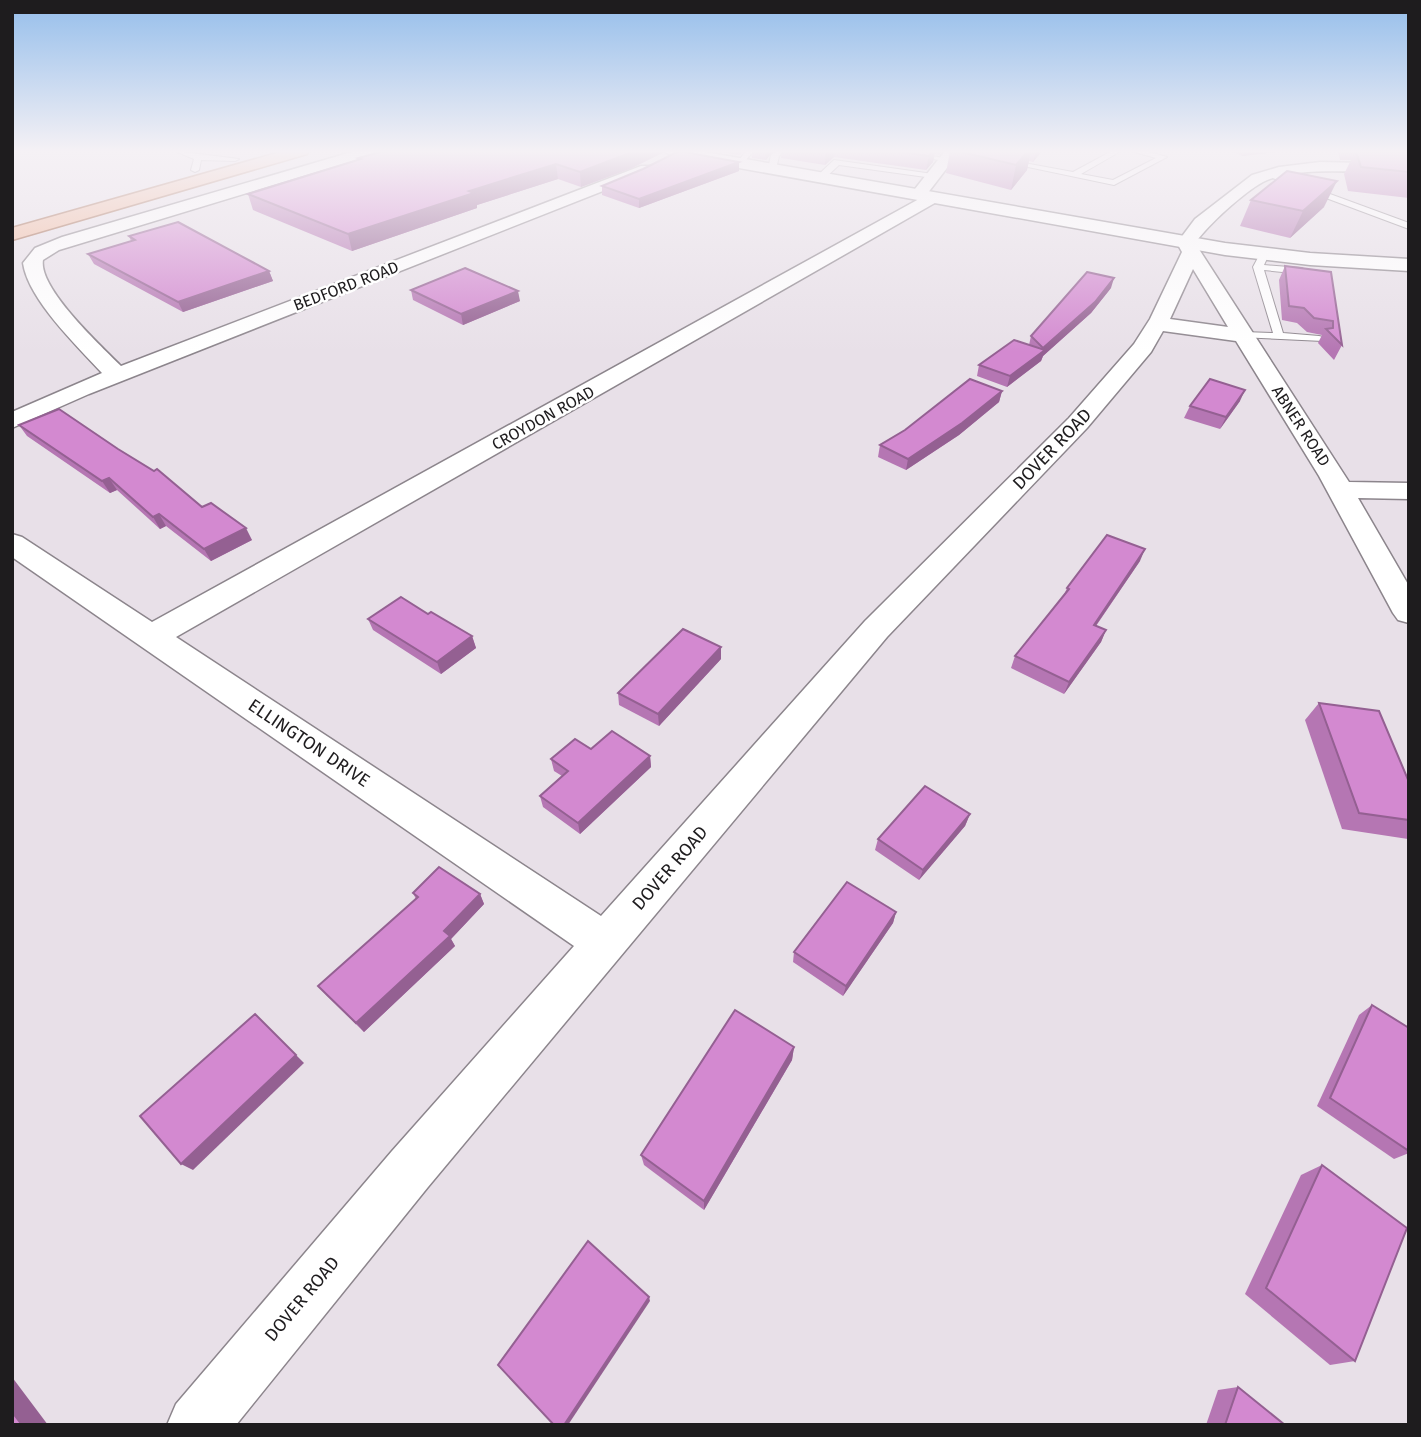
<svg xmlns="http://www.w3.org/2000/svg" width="1421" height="1437" viewBox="0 0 1421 1437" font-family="'Fira Sans',sans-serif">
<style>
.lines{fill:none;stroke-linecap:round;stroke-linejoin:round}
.lane-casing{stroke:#8c858c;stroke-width:2}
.street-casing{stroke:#8c858c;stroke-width:3}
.secondary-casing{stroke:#8c858c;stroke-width:3}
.primary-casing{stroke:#a16447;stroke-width:3}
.lane{fill:#fff;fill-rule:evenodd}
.street{fill:#fff;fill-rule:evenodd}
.secondary{fill:#fff;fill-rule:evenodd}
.primary{fill:#f1b99e;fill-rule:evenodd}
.wall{fill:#b576b3}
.shaded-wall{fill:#946092}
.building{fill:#d389d0;stroke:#946092;stroke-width:2}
.labels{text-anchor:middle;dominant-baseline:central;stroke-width:5;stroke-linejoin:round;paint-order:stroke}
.far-street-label{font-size:16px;fill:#1e1c1e;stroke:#fff}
.street-label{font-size:18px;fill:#1e1c1e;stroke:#fff}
</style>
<rect width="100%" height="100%" fill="#e8e0e8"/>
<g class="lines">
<g class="lane-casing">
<g id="lane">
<polygon points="175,151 239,159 235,161 201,160 199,170 195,172 191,170 194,159"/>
<polygon points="746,151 754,151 741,165 735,165"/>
<polygon points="776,151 784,151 779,156 776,169 772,171 768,169 771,155"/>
<polygon points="885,151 904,151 949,159 945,161"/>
<polygon points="1112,151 1121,151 1081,174 1113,180 1156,158 1131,151 1145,151 1167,157 1114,185 999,161 1003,159 1073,172"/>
<polygon points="834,160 933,174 937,176 933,178 839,165 824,179 818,179 818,175"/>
<polygon points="1270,172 1409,223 1409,229 1267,176"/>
<polygon points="1261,252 1269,254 1264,265 1302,268 1307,271 1302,274 1264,270 1283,333 1319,336 1323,337 1323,341 1239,337 1238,335 1243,332 1273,333 1253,267"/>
</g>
</g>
<g class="street-casing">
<g id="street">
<path d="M355 151H377L375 154 59 250 43 260C38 288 101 346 121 366L641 166H651L654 169 651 172 89 394 12 428V412L102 373C77 346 28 299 23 263L35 248 62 237Z"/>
<path d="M945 151H960L927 194H940L942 197 940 200 176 637 601 916 865 621 1069 418 1134 344 1150 319 1182 252 1177 243 1195 219 1252 175 1279 167 1320 162 1409 164V174C1372 173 1295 165 1263 182 1243 193 1209 224 1195 243L1349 482 1409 483V499L1358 498 1409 586V623L1398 620 1393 613 1319 476 1236 341 1163 331 1151 352 1087 428 887 637 428 1187 236 1425H167L176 1404 392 1151 574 946 12 557V534L22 537 152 622 919 199 911 194ZM1193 269 1228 327 1170 319Z"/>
</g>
</g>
<g class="secondary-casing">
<polygon id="secondary" points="664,151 699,151 1225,243 1310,253 1409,259 1409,271 1310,265 1225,255 672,156"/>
</g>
<g class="primary-casing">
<polygon id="primary" points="284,151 309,151 307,154 12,240 12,228"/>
</g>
<use href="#lane" class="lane"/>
<use href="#street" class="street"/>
<use href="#secondary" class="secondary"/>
<use href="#primary" class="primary"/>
</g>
<g class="wall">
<polygon points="384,151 663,151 662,153 632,168 581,187 558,179 477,205 477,208 352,251 253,210 248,194 358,160 358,158"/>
<polygon points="714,151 744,151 739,155"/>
<polygon points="752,151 773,151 766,160 752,158"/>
<polygon points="782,151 942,151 939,155 935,154 933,162 926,170 834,157 825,165 781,158"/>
<polygon points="950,151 1042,151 1033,162 1029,161 1027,170 1011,190 946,173"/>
<polygon points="1231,151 1284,151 1242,156"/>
<polygon points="1338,151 1409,151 1409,198 1348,191 1344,174 1351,160 1340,160"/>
<polygon points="739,171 639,208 602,195 602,186"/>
<polygon points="1251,200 1324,207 1290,238 1240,226"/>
<polygon points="129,236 269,271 273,281 183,312 94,264 88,254 131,241"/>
<polygon points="1285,266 1331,272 1342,345 1334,360 1318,343 1322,335 1307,332 1297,323 1282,320 1279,280"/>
<polygon points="1111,288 1091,313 1043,356 1041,361 1007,387 977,376 979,365 1029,345 1031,336"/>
<polygon points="411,290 520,301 463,325 413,300"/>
<polygon points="1002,391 999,402 959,435 906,470 878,457 880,445"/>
<polygon points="1240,401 1220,429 1184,418 1190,406"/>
<polygon points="19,425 118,449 252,540 211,561 166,526 160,529 117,490 110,493 27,436"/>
<polygon points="1140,561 1096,626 1106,630 1101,642 1064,694 1011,668 1015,656 1064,595 1067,588"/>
<polygon points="428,614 472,636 476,648 441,674 373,630 368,619"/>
<polygon points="721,659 659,726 619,705 618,693"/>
<polygon points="1319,703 1409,782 1409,838 1408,839 1342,829 1305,720"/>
<polygon points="591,749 650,756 651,767 580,834 543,807 540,796 562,776 554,771 551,759"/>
<polygon points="970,814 965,826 919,880 875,850 878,839"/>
<polygon points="413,893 480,894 484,904 451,939 455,946 364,1032 326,995 318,986 416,899"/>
<polygon points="896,912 893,923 843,996 793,962 794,952"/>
<polygon points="1372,1005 1409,1028 1409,1153 1394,1159 1317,1106 1359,1015"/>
<polygon points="794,1047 792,1060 704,1210 644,1165 641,1155"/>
<polygon points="1322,1165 1355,1361 1330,1365 1245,1294 1301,1175"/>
<polygon points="1238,1387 1285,1425 1206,1425 1218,1390"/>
</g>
<g class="shaded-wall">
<polygon points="635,151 663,151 662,153 632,168 581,187 580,172"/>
<polygon points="767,151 773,151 766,160"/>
<polygon points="826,151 835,151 834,157 825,165"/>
<polygon points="933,151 935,151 933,162 926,170 929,156"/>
<polygon points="1028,151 1031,151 1027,170 1011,190 1016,165"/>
<polygon points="1036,151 1042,151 1033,162"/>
<polygon points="1245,151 1284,151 1242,156"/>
<polygon points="739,162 739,171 639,208 639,199"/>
<polygon points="556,164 558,179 477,205 477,208 352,251 348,234 469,191"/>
<polygon points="1337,181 1324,207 1290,238 1303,211"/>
<polygon points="269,271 273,281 183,312 178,302"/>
<polygon points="1114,278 1111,288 1091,313 1043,356 1041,361 1007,387 1010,376 1042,352 1043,348"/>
<polygon points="518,291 520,301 463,325 461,314"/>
<polygon points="1245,390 1240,401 1220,429 1226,417"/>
<polygon points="1002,391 999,402 959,435 906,470 908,459"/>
<polygon points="109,478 117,490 110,493 102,481"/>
<polygon points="159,514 166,526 160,529 153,517"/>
<polygon points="246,528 252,540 211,561 204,549"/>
<polygon points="1145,549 1140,561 1088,637 1094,625"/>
<polygon points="1106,630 1101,642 1064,694 1069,682"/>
<polygon points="472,636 476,648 441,674 437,662"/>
<polygon points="721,647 721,659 659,726 658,714"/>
<polygon points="650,756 651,767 580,834 578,823"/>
<polygon points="970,814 965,826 919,880 923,870"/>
<polygon points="480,894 484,904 451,939 455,946 364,1032 356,1023"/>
<polygon points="896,912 893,923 843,996 846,986"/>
<polygon points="255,1014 304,1063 193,1170 181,1164"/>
<polygon points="794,1047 792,1060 704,1210 704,1201"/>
<polygon points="649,1297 650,1301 568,1425 564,1425"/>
<polygon points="12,1377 48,1425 22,1425 12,1412"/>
</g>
<g class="building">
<polygon points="384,151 635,151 580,172 556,164 469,191 474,193 348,234 248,194 361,159 358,158"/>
<polygon points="679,151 739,162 639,199 602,186 643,169"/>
<polygon points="895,151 933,151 929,156"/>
<polygon points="957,151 1028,151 1016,165"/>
<polygon points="1356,151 1409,152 1409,172 1361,167"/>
<polygon points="1287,171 1337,181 1303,211 1251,200"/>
<polygon points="178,222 269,271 178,302 88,254 135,240 129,236"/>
<polygon points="1285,266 1331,272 1342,345 1326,329 1333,328 1333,321 1314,318 1304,308 1289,306"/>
<polygon points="465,268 518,291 461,314 411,290"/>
<polygon points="1087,272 1114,278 1095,302 1043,348 1031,336"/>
<polygon points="1014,340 1045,350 1010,376 979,365"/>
<polygon points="970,379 1002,391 962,423 908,459 880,445 905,430"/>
<polygon points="1210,379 1245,390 1226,417 1190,406"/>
<polygon points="59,409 118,449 154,471 157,469 202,507 211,503 246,528 204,549 159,514 153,517 109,478 102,481 19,425"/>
<polygon points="1107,535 1145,549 1094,625 1106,630 1069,682 1015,656 1069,589 1067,588"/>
<polygon points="401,597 428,614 431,612 472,636 437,662 368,619"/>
<polygon points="683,629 721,647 658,714 618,693"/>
<polygon points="1319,703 1379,711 1409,782 1409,820 1359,813"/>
<polygon points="612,731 650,756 578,823 540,796 568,771 551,759 575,739 591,749"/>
<polygon points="925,786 970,814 923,870 878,839"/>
<polygon points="439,867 480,894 444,931 450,936 356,1023 318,986 418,897 413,893"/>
<polygon points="847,882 896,912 846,986 794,952"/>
<polygon points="1372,1005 1409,1028 1409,1151 1330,1098"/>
<polygon points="735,1010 794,1047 704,1201 641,1155"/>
<polygon points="255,1014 296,1055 181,1164 140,1116"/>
<polygon points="1322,1165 1407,1228 1355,1361 1266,1288"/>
<polygon points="588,1241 649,1297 564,1425 554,1425 498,1365"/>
<polygon points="1238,1387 1285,1425 1225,1425"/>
<polygon points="12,1412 22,1425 12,1425"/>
</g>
<linearGradient id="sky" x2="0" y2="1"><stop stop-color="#95beeb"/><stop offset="0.43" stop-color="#f5f1f5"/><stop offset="1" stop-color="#f5f1f5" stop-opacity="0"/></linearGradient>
<rect width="1421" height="352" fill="url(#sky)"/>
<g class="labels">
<g class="far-street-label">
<text transform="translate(346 286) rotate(-21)">BEDFORD ROAD</text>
<text transform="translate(543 418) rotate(-29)">CROYDON ROAD</text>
<text transform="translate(1301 426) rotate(57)">ABNER ROAD</text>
</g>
<g class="street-label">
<text transform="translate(1052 449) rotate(-46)">DOVER ROAD</text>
<text transform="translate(309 743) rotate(34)">ELLINGTON DRIVE</text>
<text transform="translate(670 868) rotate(-49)">DOVER ROAD</text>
<text transform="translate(302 1299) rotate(-50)">DOVER ROAD</text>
</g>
</g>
<rect width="1421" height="1437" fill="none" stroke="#1e1c1e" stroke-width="28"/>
</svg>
